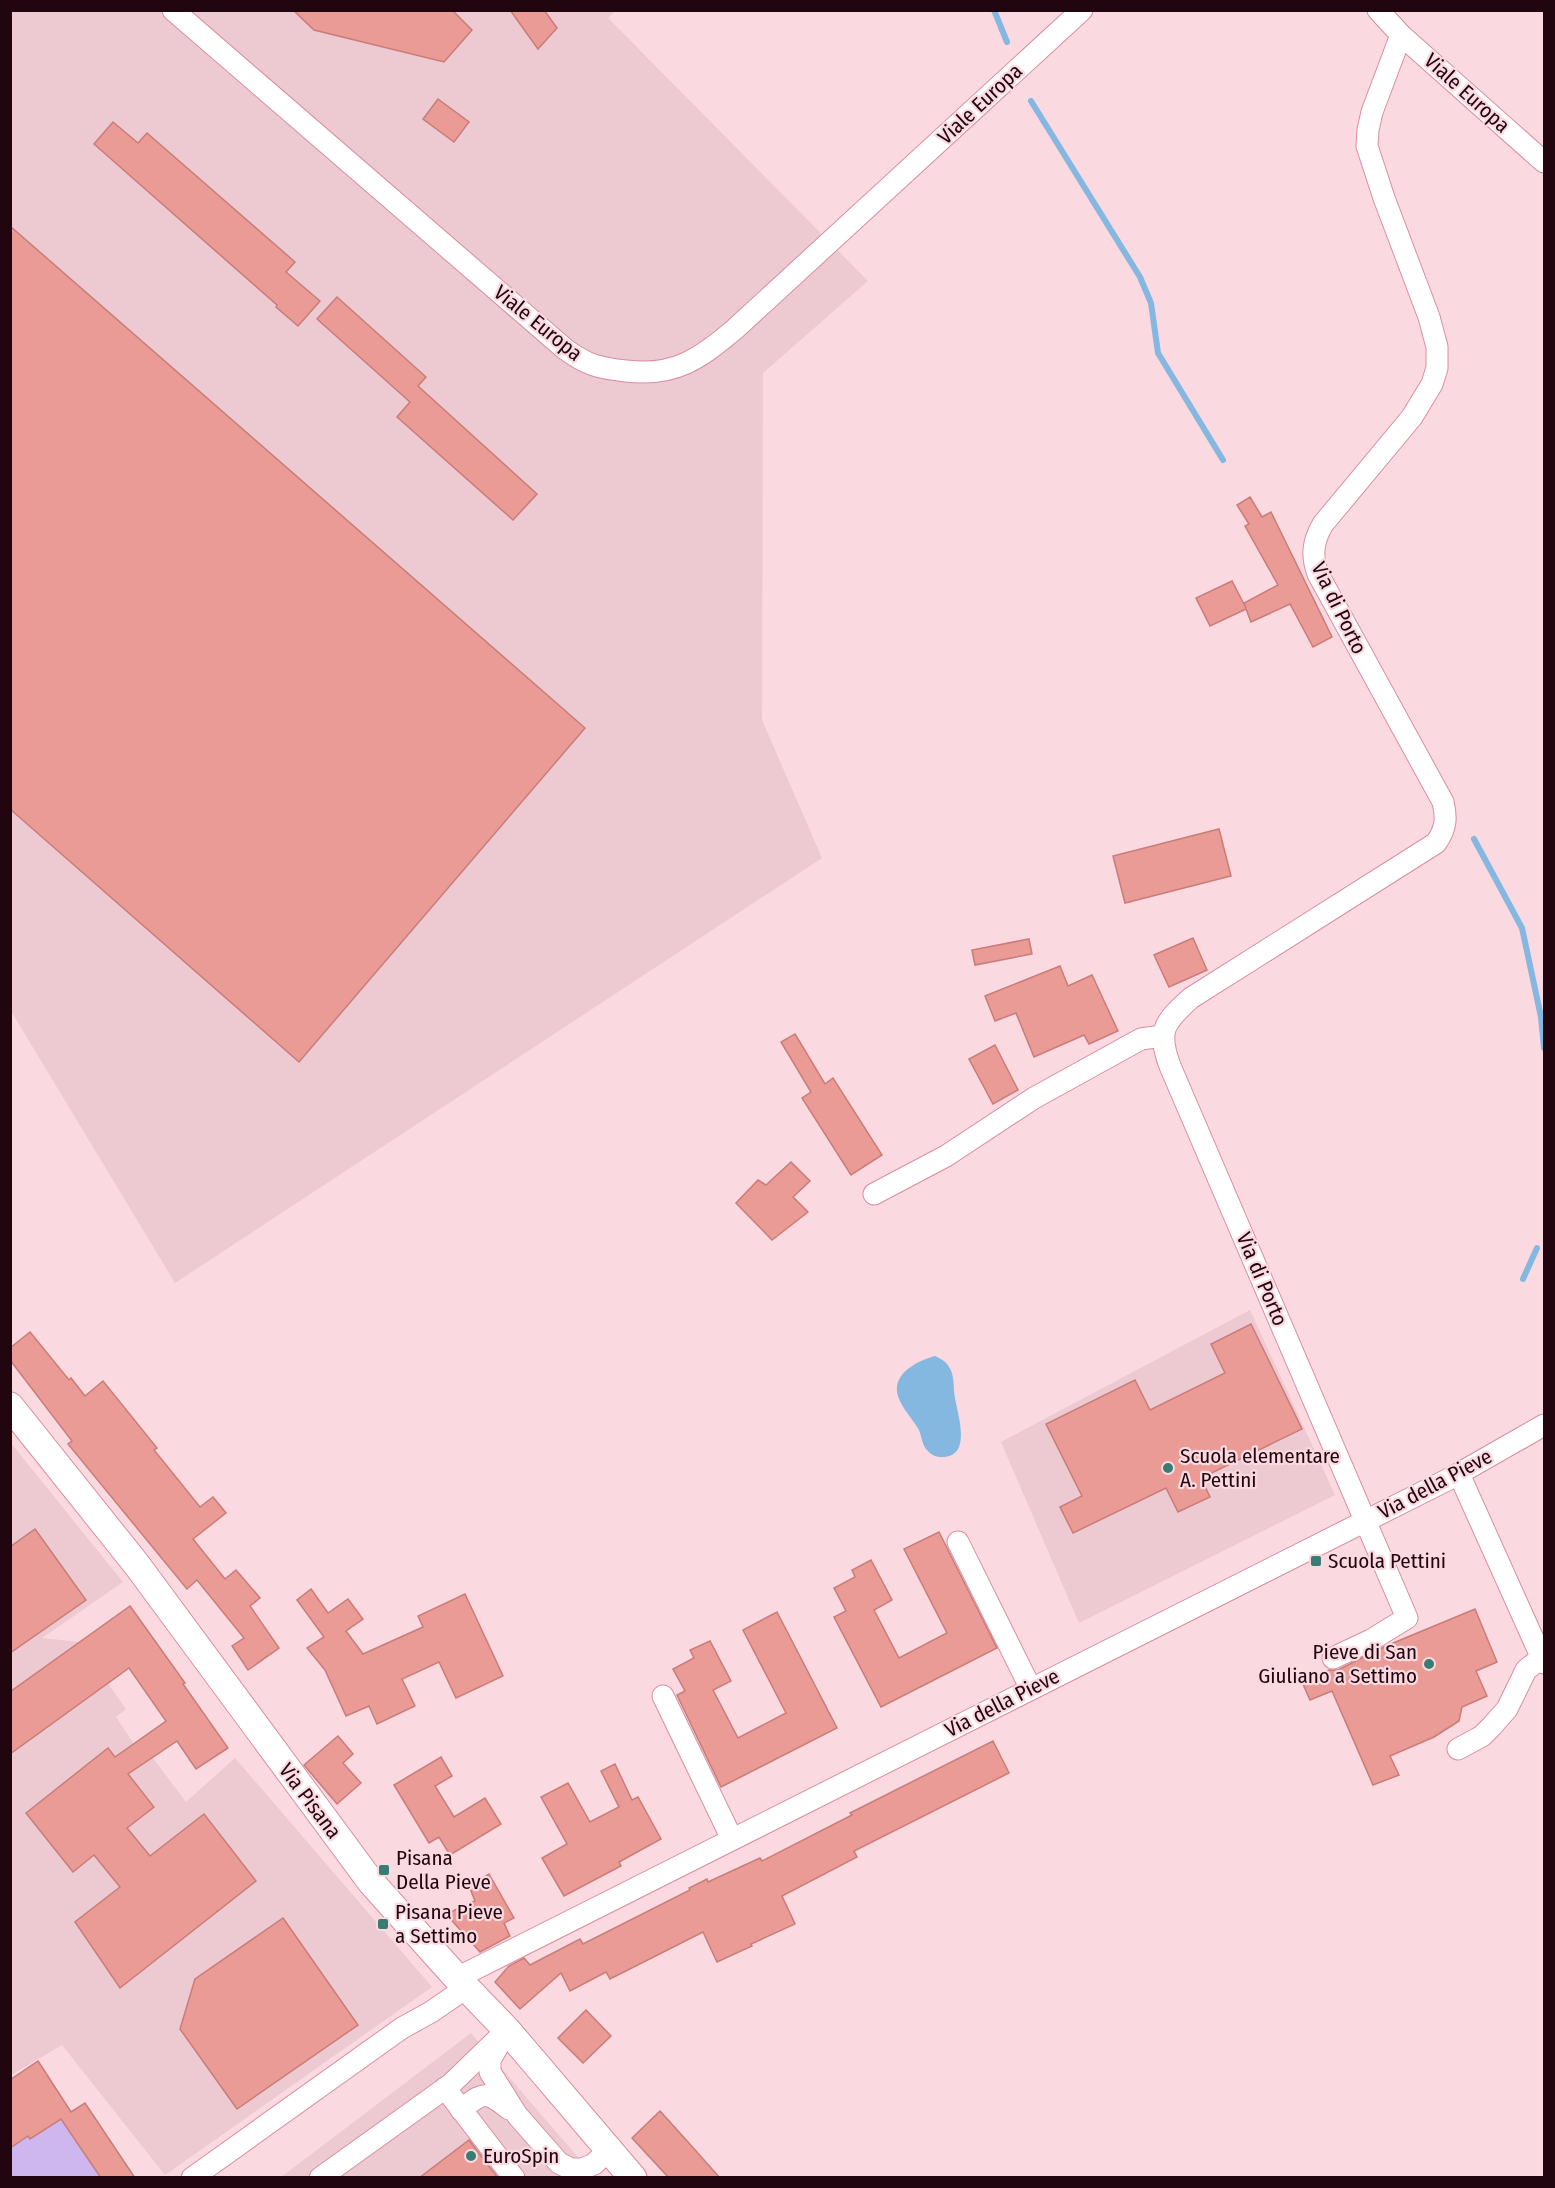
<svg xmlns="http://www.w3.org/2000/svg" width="1555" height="2188" viewBox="0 0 1555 2188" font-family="'Fira Sans Condensed',sans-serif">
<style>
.built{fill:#edc9d1}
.green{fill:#cdb7ee}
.water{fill:#84b8e1}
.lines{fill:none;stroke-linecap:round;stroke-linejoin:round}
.stream{stroke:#84b8e1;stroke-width:6}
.building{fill:#ea9b96;stroke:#c97c78;stroke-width:1.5}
.minor-casing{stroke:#da8da0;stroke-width:23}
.major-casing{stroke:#da8da0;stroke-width:29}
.minor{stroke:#fff;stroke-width:21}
.major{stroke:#fff;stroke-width:27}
.poi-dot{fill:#387d74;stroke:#fbd9e0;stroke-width:2}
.labels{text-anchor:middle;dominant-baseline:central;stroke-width:4.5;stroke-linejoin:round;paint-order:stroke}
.street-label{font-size:21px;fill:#21060f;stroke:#fbd9e0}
.poi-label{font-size:21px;fill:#21060f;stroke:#fbd9e0;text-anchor:start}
</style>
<rect width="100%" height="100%" fill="#fbd9e0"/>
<g class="built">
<polygon points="11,11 615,11 608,18 868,281 763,373 762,720 822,858 175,1283 11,1011"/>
<polygon points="1250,1310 1335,1495 1079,1623 1001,1442"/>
<polygon points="10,1442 123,1582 42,1638 79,1642 126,1709 116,1717 134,1744 146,1761 152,1757 186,1802 235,1758 432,1987 165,2175 62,2045 11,2075"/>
<polygon points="471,2033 595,2177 280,2178"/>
</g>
<polygon class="green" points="38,2061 71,2111 85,2103 135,2177 11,2178 11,2080"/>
<path class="water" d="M935 1356C941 1359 946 1361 949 1367 955 1375 953 1389 955 1398 958 1416 973 1459 940 1457 936 1457 930 1454 928 1451 922 1446 922 1437 919 1430 912 1417 895 1402 897 1386 900 1369 921 1360 935 1356Z"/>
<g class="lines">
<g class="stream">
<polyline points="994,10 1007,42"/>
<polyline points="1031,101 1140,277 1151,303 1158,353 1223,460"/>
<polyline points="1474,839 1522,928 1541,1017 1544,1048"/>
<polyline points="1523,1279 1537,1248"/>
</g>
</g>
<g class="building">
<polygon points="293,10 452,10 472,30 444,62 314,30"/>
<polygon points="510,10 544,10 557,28 538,49"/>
<polygon points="438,99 469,122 454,142 423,119"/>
<polygon points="113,122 138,143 147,133 295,262 286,272 320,301 298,326 276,307 277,305 94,144"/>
<polygon points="10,226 585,728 299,1062 10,809"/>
<polygon points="337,297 426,377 418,386 537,494 513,520 397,417 410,402 317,319"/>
<polygon points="1250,497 1262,517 1271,512 1332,637 1313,647 1290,604 1251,622 1246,609 1210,626 1196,598 1232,581 1246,608 1244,603 1278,585 1245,526 1249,524 1237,505"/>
<polygon points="1219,829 1231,876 1125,903 1113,856"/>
<polygon points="1193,938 1207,970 1169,987 1154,955"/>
<polygon points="1029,939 1032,954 975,965 972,950"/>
<polygon points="1060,966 1068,986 1092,975 1118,1031 1089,1044 1084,1035 1034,1057 1016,1013 995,1021 985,996"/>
<polygon points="795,1034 825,1084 833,1078 882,1155 851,1175 802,1098 811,1092 781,1042"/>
<polygon points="995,1045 1018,1090 993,1104 969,1059"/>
<polygon points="791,1162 810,1181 793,1197 808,1212 772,1240 736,1203 758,1180 766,1185"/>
<polygon points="1251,1324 1302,1429 1201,1478 1210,1497 1178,1512 1166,1488 1073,1533 1060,1507 1082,1496 1046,1424 1135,1380 1150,1410 1225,1373 1211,1344"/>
<polygon points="30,1332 69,1380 71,1378 85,1396 103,1381 157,1448 154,1450 200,1507 213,1497 226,1513 193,1539 225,1579 236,1570 260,1598 250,1606 279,1648 248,1670 232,1646 244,1638 197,1580 187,1589 68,1444 72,1441 10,1360 10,1348"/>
<polygon points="35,1529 86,1600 10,1653 10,1547"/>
<polygon points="939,1532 997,1648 881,1707 834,1617 846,1611 834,1588 855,1577 852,1570 871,1560 892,1600 874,1610 899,1658 947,1633 904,1549"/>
<polygon points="311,1589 328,1613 348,1599 363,1619 346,1631 363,1654 423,1627 418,1616 465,1594 503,1676 456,1698 439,1662 402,1679 415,1706 377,1724 369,1706 346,1716 325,1670 307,1648 324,1637 297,1600"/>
<polygon points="130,1606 185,1683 183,1684 228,1748 196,1769 177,1741 128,1774 154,1807 127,1828 150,1856 204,1814 256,1881 120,1988 75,1922 120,1887 94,1855 73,1872 26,1813 108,1748 115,1757 166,1721 129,1668 10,1754 10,1692"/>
<polygon points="1475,1609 1497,1662 1476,1671 1487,1696 1462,1707 1459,1721 1434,1737 1390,1756 1399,1775 1373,1785 1332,1691 1310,1700 1302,1682 1329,1670 1338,1670 1386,1646"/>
<polygon points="777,1612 837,1728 721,1787 677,1695 685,1691 673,1669 694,1658 690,1650 710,1641 731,1681 713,1690 738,1738 786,1713 743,1630"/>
<polygon points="338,1736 353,1754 343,1763 361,1783 337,1804 304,1765"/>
<polygon points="993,1741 1009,1773 854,1851 857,1857 782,1896 795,1924 751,1944 752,1946 717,1962 703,1932 610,1979 606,1972 570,1991 561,1973 520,2009 495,1982 509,1966 524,1958 530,1965 580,1939 583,1944 690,1890 689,1888 707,1879 708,1882 760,1858 762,1861 852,1815 850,1813"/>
<polygon points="441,1757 452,1776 435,1786 454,1817 485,1798 501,1824 450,1855 439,1837 429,1843 394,1785"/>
<polygon points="615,1764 632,1800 638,1797 661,1839 619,1862 621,1866 564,1896 542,1858 567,1844 541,1797 568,1783 590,1822 619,1807 601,1771"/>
<polygon points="489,1874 514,1918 504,1923 510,1936 480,1952 446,1914 475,1901 469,1886"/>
<polygon points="283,1918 358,2025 237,2109 180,2029 195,1979"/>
<polygon points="586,2010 611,2036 583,2063 558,2038"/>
<polygon points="38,2061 71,2112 85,2103 135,2178 101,2178 61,2119 30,2139 28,2136 10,2148 10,2080"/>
<polygon points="660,2111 688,2142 720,2178 669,2178 632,2138"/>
<polygon points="469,2140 498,2178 419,2178"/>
</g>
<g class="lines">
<g class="minor-casing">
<g id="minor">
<path d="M173 10 565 349C587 365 598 368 626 371 675 377 699 359 735 329L1082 10"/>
<polyline points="1378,10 1401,35 1544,162"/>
<polyline points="874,1194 946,1156 1034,1098 1141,1039 1162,1036"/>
<polyline points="1459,1474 1544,1663"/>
<polyline points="958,1542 1031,1689"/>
<path d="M1333 1658 1371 1640 1407 1618 1170 1066C1157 1031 1164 1022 1191 998L1436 843C1446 829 1447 818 1443 802L1318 574C1311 555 1313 541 1323 524L1412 417 1432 384 1437 368V347L1429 317 1384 198 1367 146 1368 130 1372 112 1401 35"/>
<polyline points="663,1696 732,1839"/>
<polyline points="1458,1749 1482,1736 1492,1726 1507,1709 1526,1670 1541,1658"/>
<polyline points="457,1978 1451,1478 1544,1425"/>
<polyline points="501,2041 490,2060 490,2072 517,2115 559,2163 571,2169 582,2169 594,2164 610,2149"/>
<polyline points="445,2088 514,2178"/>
<path d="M461 2110C484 2091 486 2091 509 2109"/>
<polyline points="192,2178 402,2028 431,2012 466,1988"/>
<polyline points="320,2178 451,2084 507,2030"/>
</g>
</g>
<g class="major-casing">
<polyline id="major" points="10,1406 137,1565 371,1882 457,1978 507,2030 633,2178"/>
</g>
<use href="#minor" class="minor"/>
<use href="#major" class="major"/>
</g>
<g class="poi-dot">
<circle cx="1168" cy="1468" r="6"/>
<rect x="1310" y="1555" width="12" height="12" rx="3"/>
<circle cx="1429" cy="1664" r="6"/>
<rect x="378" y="1864" width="12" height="12" rx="3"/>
<rect x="377" y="1918" width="12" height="12" rx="3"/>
<circle cx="471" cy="2156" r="6"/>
</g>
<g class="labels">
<g class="street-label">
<text transform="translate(1467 93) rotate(42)">Viale Europa</text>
<text transform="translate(980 104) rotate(-43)">Viale Europa</text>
<text transform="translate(538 323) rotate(39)">Viale Europa</text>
<text transform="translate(1339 608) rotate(64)">Via di Porto</text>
<text transform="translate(1262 1279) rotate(67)">Via di Porto</text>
<text transform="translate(1435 1484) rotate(-28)">Via della Pieve</text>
<text transform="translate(1002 1703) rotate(-27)">Via della Pieve</text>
<text transform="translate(310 1801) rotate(53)">Via Pisana</text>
</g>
<g class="poi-label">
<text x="1180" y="1456">Scuola elementare<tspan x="1180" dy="24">A. Pettini</tspan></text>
<text x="1328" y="1561">Scuola Pettini</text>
<text x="1417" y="1652" text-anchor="end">Pieve di San<tspan x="1417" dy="24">Giuliano a Settimo</tspan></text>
<text x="396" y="1858">Pisana<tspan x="396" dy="24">Della Pieve</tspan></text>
<text x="395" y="1912">Pisana Pieve<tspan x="395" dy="24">a Settimo</tspan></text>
<text x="483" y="2156">EuroSpin</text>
</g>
</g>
<rect width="1555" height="2188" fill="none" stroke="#21060f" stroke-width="24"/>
</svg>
